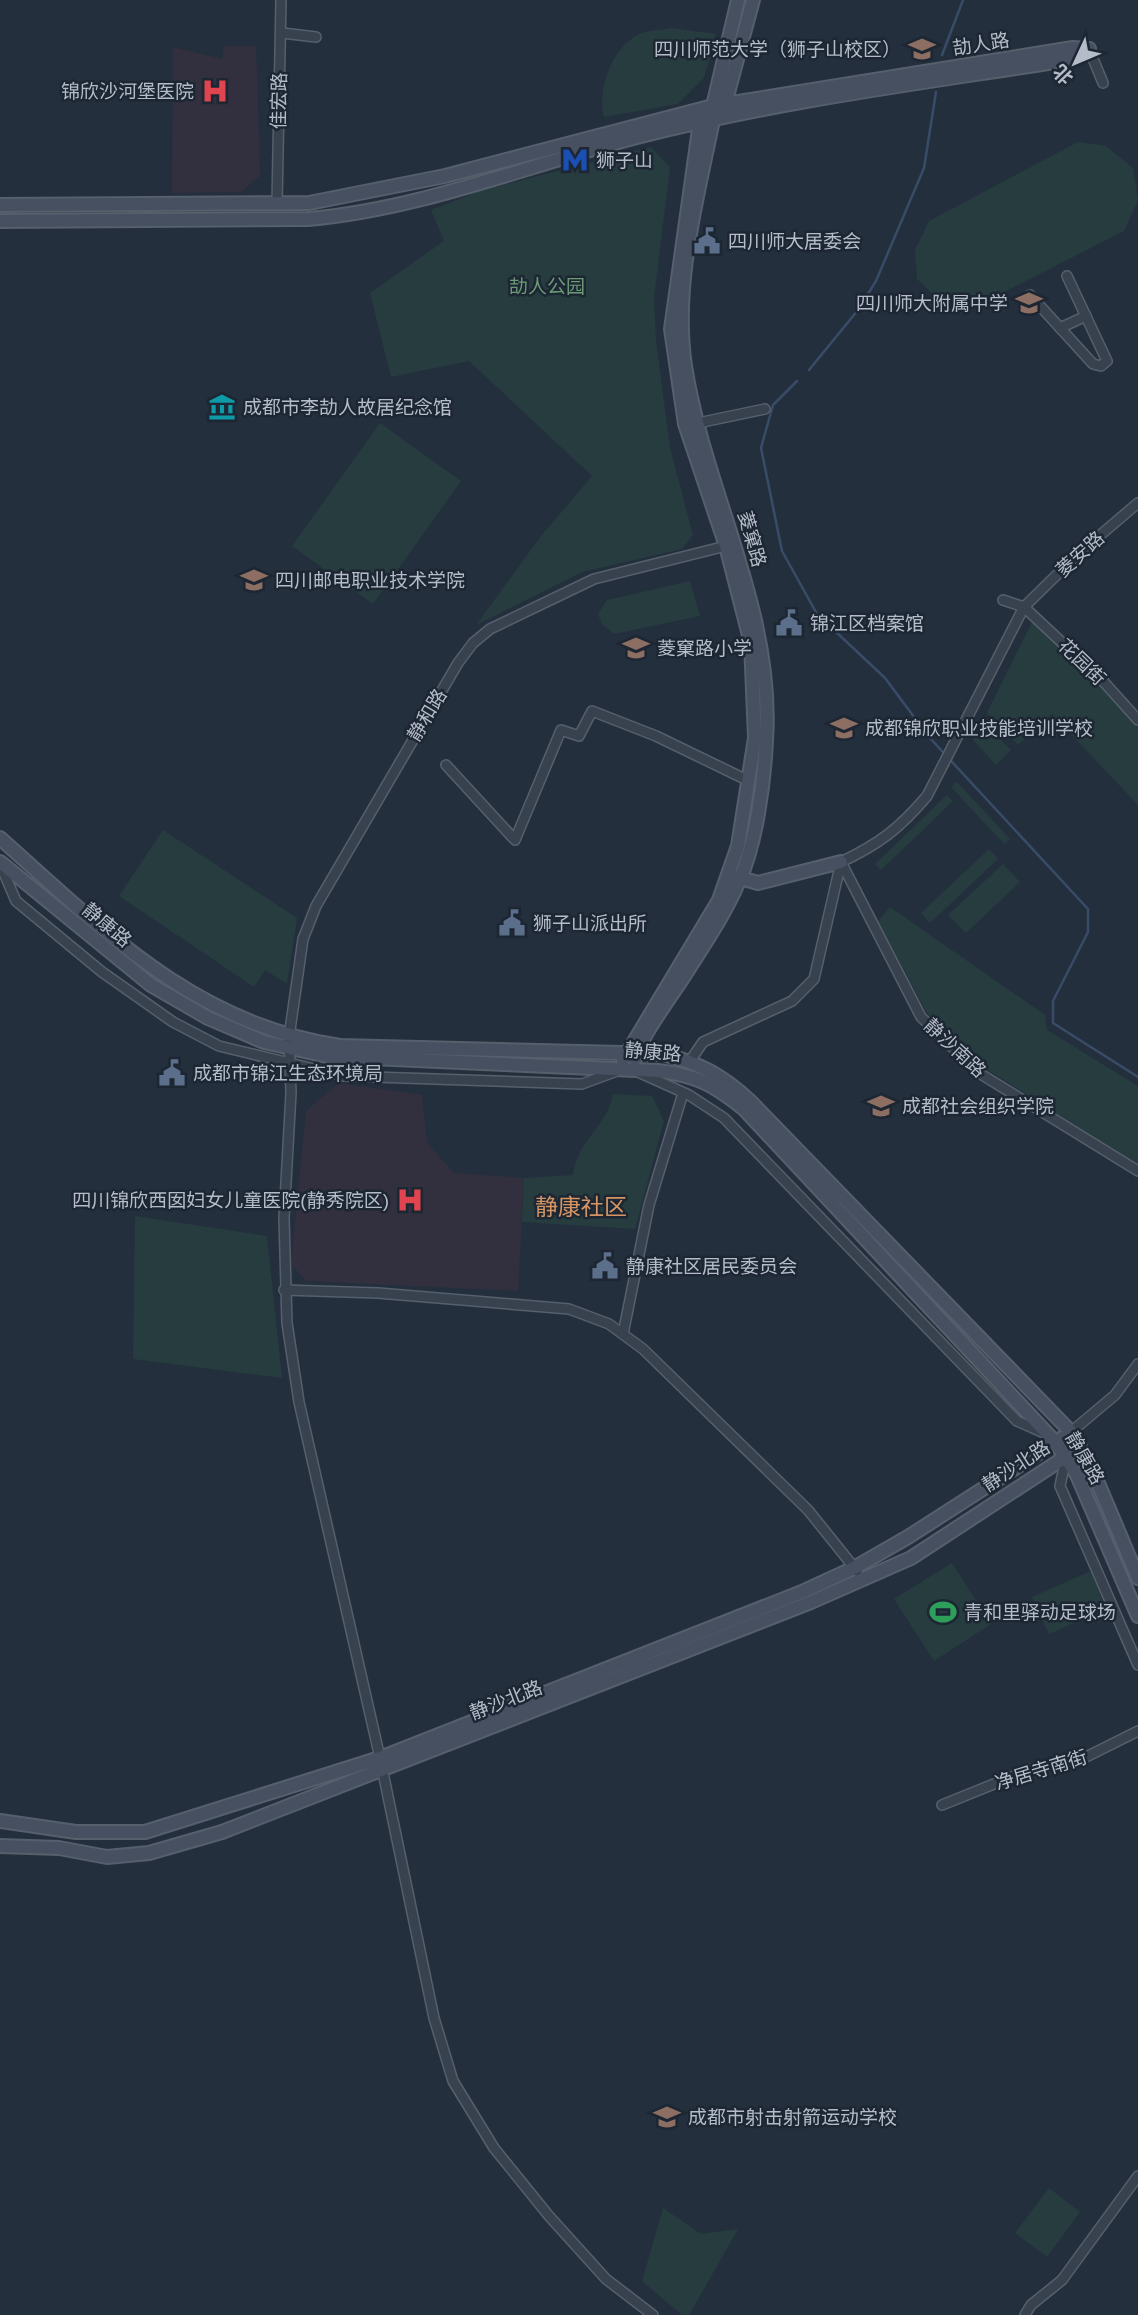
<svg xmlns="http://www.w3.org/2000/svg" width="1138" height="2315" viewBox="0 0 1138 2315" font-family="Helvetica,'Noto Sans SC',sans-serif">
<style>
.medical{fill:#32303f}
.green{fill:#263c3f}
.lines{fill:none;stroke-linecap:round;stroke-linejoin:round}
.stream{stroke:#394c67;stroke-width:2.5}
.street-casing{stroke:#565f6c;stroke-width:12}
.secondary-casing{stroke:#565f6c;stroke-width:16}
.street{stroke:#38414e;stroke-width:9}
.secondary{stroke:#465061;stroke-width:12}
.labels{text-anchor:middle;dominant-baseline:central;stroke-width:5;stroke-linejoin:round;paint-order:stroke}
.street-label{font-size:19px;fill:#b4bcc9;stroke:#1d2633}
.poi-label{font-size:19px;fill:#b4bcc9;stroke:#1d2633;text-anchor:start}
.park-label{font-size:19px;fill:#6b9a76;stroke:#1d2633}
.quarter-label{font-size:23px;fill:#d59563;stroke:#1d2633}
</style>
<rect width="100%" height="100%" fill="#242f3e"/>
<g class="medical">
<polygon points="224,46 256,46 260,176 241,192 172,193 173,47 222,59"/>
<polygon points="338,1083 422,1095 427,1143 454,1173 524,1178 518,1291 306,1281 291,1264 306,1111"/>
</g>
<g class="green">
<path d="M672 28 716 34 704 78 678 104 604 117C597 89 611 49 639 34 648 30 662 30 672 28Z"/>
<polygon points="1078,142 1106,146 1133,168 1138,200 1124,231 973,308 940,301 917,279 915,250 929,221"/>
<polygon points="651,147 670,167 654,298 656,340 670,448 693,535 682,549 582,572 476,625 541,536 592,476 469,361 391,377 370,293 444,241 431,210 480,191"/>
<polygon points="380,423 461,481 373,604 292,546"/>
<polygon points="690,581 700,616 614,634 602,624 598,614 607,600"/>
<polygon points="1032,622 1098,683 1138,728 1138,805 1052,714 1018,745 987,713"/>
<polygon points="983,722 1011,750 996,765 973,740"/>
<polygon points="957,782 1010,839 1004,844 951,787"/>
<polygon points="947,795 953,801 881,870 875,864"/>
<polygon points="163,830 297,918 287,984 265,970 254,987 119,896"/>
<polygon points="989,849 998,859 930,923 921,913"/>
<polygon points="1003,864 1020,882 966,933 948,915"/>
<polygon points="890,907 1045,1015 1047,1030 1138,1086 1138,1165 972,1060 927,1013 878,921"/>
<path d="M613 1094 652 1096 664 1121 635 1229 522 1222 524 1178 573 1175C578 1138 606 1129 613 1094Z"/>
<polygon points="135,1216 267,1236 282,1378 133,1359"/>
<polygon points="952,1563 991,1624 934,1661 894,1599"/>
<polygon points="1091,1571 1106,1609 1049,1634 1032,1597"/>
<polygon points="1049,2188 1080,2212 1047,2257 1015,2233"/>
<polygon points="663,2208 701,2234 738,2229 689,2315 682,2315 642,2281"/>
</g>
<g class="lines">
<g class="stream">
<polyline points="942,55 963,0"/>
<polyline points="809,370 858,310 876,281 924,168 936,92"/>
<polyline points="797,381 773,405 761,448 782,551 817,614 885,678 929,737 1088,909 1088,932 1053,1001 1053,1023 1138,1077"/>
</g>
<g class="street-casing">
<g id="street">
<polyline points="282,33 316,37"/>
<polyline points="1089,49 1103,83"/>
<polyline points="277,203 281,0"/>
<polyline points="1030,295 1093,364 1101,366 1107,361 1067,276"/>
<polyline points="1060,328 1086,316"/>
<polyline points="698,423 765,409"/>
<polyline points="1003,600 1024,607 1102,680 1138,720"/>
<polyline points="446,765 515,840 561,730 579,736 592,711 656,736 749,781"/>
<polyline points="841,862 921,1017 979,1073 1138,1171"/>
<polyline points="0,864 16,901 102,972 173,1022 219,1046 343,1076 582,1084 617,1071"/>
<path d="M690 1061 703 1042 792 1001 814 979 841 862C879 844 899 829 927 796L1024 607 1078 554 1138 503"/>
<polyline points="638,1072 689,1095 724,1118 1017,1421 1044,1433"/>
<polyline points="284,1290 378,1293 569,1309 609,1324 643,1349 808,1510 857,1571"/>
<polyline points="623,1334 649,1205 683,1093"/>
<polyline points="1071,1432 1115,1395 1138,1364"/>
<polyline points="1066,1458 1060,1486 1138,1665"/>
<polyline points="942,1805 1031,1769 1086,1757 1138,1731"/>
<polyline points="653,2315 606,2279 549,2216 494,2148 453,2081 434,2018 380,1758 299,1402 287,1323 284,1218 291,1093 289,1037 303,939 316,906 458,663 473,643 490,629 594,579 730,545"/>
<polyline points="1025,2315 1031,2305 1062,2280 1138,2176"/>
</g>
</g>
<g class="secondary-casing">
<g id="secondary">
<polyline points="0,205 309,203 445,176 713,106 1073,48 1089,49"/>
<path d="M0 221 308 219C423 209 530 164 641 136 782 100 929 82 1073 59L1089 49"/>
<path d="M0 838C104 931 196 1025 340 1046L662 1054C698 1062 723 1076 750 1101L1071 1432 1090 1464 1138 1578"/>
<path d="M0 862 151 985 208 1018 264 1042 327 1056 658 1071C697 1075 714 1085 744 1109L1055 1442 1077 1475 1138 1616"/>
<polyline points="733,876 758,883 841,862"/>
<path d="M635 1059C640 1037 673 994 686 973 705 943 725 914 739 881 756 844 764 783 766 741 775 610 705 493 685 366 673 285 697 199 713 120L725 104 753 0"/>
<polyline points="623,1060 719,900 738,846 755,738 751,643 726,546 685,424 671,329 700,122 713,106 738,0"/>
<polyline points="0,1821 76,1832 145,1832 380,1758 802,1592 854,1568 908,1537 1062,1438"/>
<polyline points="0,1846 59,1848 107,1857 149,1853 222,1832 811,1602 911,1558 1067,1456 1068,1449"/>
</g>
</g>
<use href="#street" class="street"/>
<use href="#secondary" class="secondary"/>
</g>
<defs>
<g id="university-bare" transform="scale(2.1)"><path d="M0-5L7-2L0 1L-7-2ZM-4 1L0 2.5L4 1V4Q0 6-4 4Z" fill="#8d6e63" stroke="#1d2633" stroke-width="2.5" paint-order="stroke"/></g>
<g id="hospital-bare" transform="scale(2.1)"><path d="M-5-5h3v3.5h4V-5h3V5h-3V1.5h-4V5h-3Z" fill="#e0444e" stroke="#1d2633" stroke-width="2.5" paint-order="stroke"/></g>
<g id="metro-bare" transform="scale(2.1)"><path d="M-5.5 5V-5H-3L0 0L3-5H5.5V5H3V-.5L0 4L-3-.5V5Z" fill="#1a4fb4" stroke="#1d2633" stroke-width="2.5" paint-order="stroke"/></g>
<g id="civic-bare" transform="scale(2.1)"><path d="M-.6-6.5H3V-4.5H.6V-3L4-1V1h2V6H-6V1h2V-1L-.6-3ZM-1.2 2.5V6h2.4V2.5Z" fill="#5c6f8a" stroke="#1d2633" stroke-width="2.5" paint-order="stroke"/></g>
<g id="school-bare" transform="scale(2.1)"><path d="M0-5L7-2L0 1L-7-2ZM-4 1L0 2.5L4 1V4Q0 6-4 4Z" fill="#8d6e63" stroke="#1d2633" stroke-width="2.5" paint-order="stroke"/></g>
<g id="museum-bare" transform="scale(2.1)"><path d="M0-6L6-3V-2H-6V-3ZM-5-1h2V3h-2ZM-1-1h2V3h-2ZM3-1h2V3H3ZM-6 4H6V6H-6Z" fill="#0f9aa8" stroke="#1d2633" stroke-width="2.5" paint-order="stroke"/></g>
<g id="stadium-bare" transform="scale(2.1)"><path d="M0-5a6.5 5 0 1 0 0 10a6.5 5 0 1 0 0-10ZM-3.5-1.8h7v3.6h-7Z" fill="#2e9e5b" stroke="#1d2633" stroke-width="2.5" paint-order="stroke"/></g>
</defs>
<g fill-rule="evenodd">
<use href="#university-bare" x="922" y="49"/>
<use href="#hospital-bare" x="215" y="91"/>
<use href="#metro-bare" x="575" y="160"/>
<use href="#civic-bare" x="707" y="241"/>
<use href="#school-bare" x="1029" y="303"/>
<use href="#museum-bare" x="222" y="407"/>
<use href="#university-bare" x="254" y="580"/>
<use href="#civic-bare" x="789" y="623"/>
<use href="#school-bare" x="636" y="648"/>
<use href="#university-bare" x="844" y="728"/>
<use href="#civic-bare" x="512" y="923"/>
<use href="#civic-bare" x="172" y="1073"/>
<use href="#university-bare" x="881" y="1106"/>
<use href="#hospital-bare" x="410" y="1200"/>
<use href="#civic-bare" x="605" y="1266"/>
<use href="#stadium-bare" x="943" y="1612"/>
<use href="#university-bare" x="667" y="2117"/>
</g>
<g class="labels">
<g class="street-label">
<text transform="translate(981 44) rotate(-9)">劼人路</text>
<text transform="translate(279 101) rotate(-89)">佳宏路</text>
<text transform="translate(752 539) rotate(74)">菱窠路</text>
<text transform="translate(1080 554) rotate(-42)">菱安路</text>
<text transform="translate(1082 662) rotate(44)">花园街</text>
<text transform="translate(427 715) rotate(-59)">静和路</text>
<text transform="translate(107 925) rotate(40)">静康路</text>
<text transform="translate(955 1048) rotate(43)">静沙南路</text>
<text transform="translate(653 1052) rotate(5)">静康路</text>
<text transform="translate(1085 1458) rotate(60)">静康路</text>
<text transform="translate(1016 1466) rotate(-33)">静沙北路</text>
<text transform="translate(506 1700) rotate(-21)">静沙北路</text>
<text transform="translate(1041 1770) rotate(-17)">净居寺南街</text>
</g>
<g class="poi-label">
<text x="901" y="49" text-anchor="end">四川师范大学（狮子山校区）</text>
<text x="194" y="91" text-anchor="end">锦欣沙河堡医院</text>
<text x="596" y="160">狮子山</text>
<text x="728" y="241">四川师大居委会</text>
<text x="1008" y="303" text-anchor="end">四川师大附属中学</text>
<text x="243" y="407">成都市李劼人故居纪念馆</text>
<text x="275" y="580">四川邮电职业技术学院</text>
<text x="810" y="623">锦江区档案馆</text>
<text x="657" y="648">菱窠路小学</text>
<text x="865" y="728">成都锦欣职业技能培训学校</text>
<text x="533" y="923">狮子山派出所</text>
<text x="193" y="1073">成都市锦江生态环境局</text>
<text x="902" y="1106">成都社会组织学院</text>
<text x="389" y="1200" text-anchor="end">四川锦欣西囡妇女儿童医院(静秀院区)</text>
<text x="626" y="1266">静康社区居民委员会</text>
<text x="964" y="1612">青和里驿动足球场</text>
<text x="688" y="2117">成都市射击射箭运动学校</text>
</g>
<g class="park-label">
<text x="547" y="286">劼人公园</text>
</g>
<g class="quarter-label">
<text x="581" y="1207">静康社区</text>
</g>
</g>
<g transform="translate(1075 63) rotate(226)" stroke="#1d2633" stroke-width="5" paint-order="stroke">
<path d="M0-5L12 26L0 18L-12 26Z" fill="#b4bcc9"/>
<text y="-10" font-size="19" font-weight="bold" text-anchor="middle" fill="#b4bcc9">北</text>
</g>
</svg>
